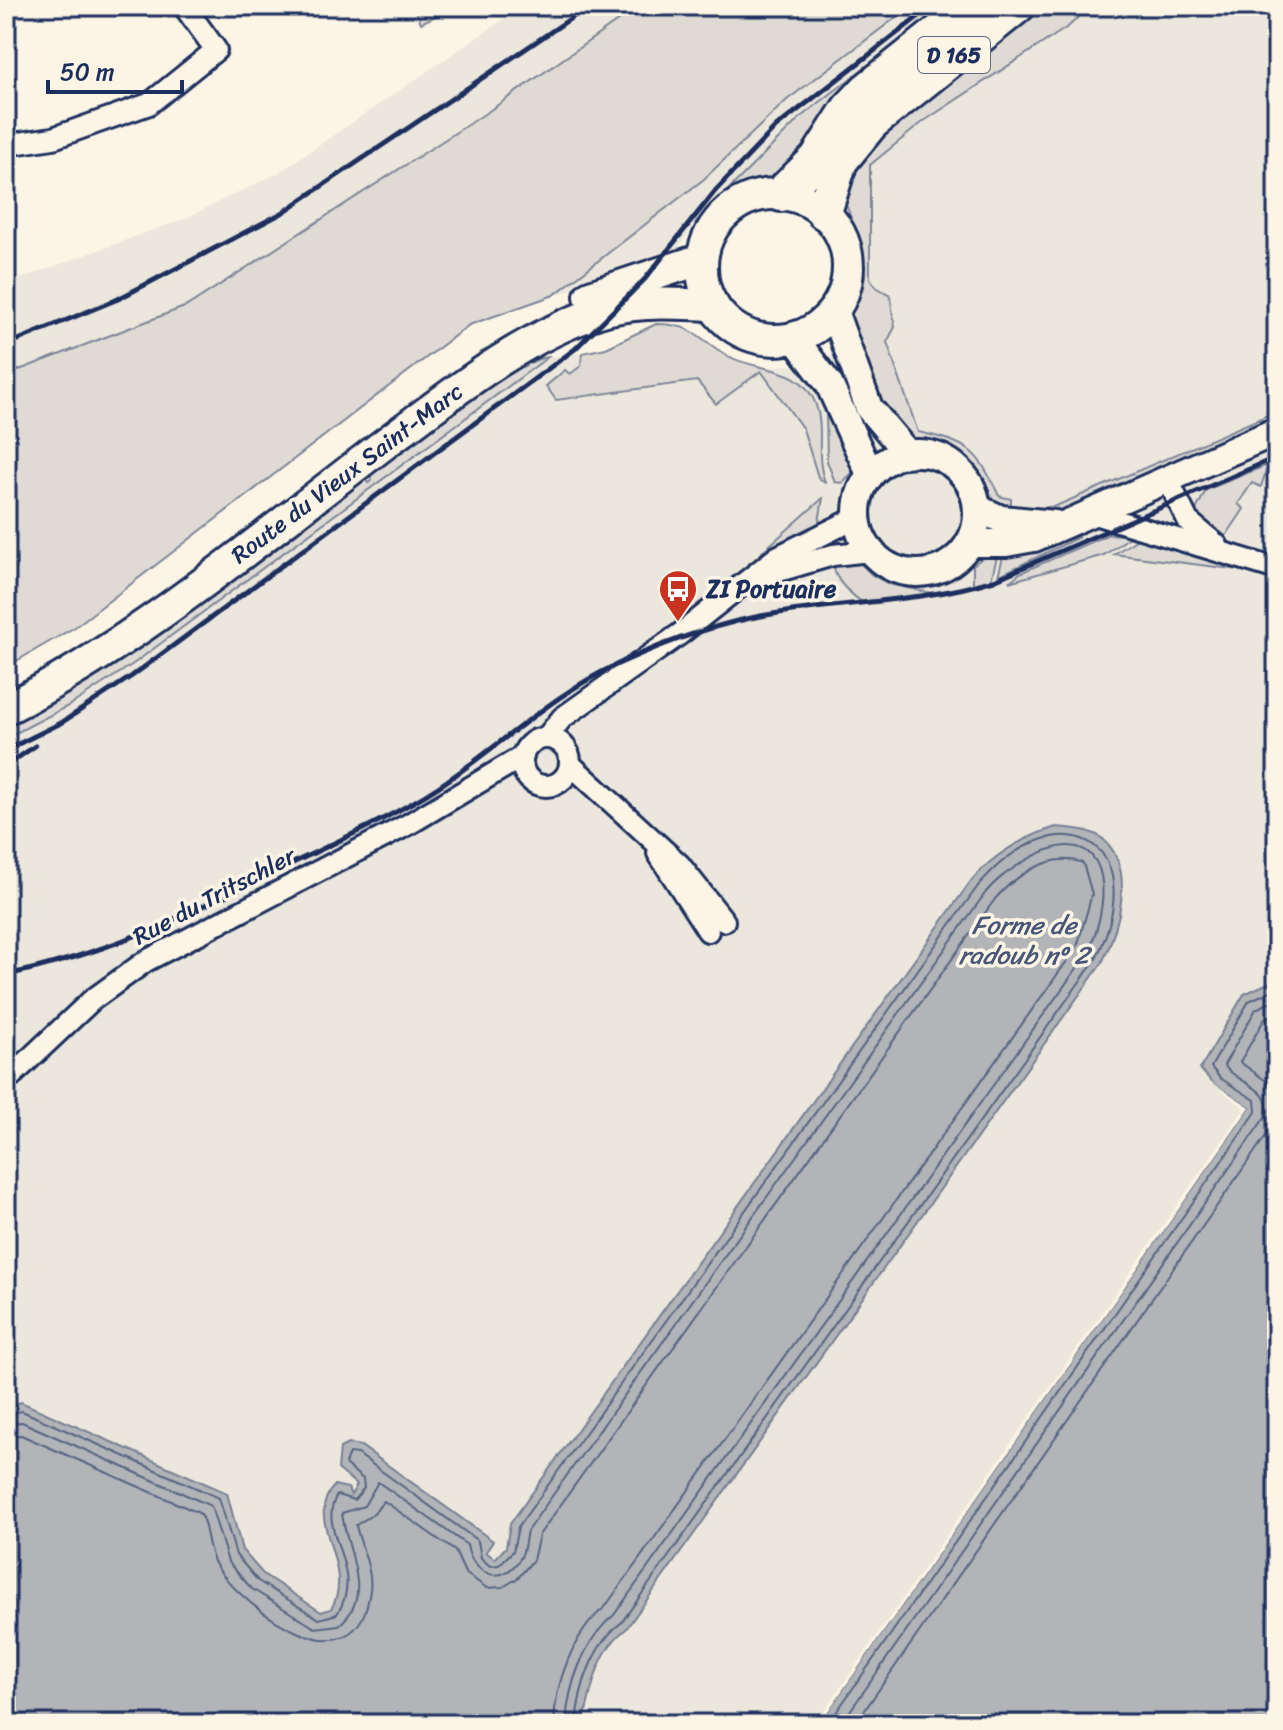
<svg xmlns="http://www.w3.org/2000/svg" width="1283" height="1730" viewBox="0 0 1283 1730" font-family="Sriracha,sans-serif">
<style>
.built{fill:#ece7dc}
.green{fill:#dfdbd4;stroke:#7d8599;stroke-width:2}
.water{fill:#b2b4b8;stroke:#767f94;stroke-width:2}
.pier{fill:#fcf5e5}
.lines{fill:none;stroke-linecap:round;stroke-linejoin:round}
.shore{stroke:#576482;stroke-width:2}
.minor-casing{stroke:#1b2f5e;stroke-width:26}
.tertiary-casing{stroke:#1b2f5e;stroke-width:32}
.secondary-casing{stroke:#1b2f5e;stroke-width:36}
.trunk-casing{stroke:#1b2f5e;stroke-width:40}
.minor{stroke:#fcf5e5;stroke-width:20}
.tertiary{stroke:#fcf5e5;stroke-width:26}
.secondary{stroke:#fcf5e5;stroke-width:30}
.trunk{stroke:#fcf5e5;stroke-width:34}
.rail{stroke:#1b2f5e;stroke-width:5}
.labels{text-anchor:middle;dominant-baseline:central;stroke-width:7;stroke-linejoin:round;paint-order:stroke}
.shield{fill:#fcf5e5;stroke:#5e6a86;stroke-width:2}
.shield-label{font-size:22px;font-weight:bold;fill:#1b2f5e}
.street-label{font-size:24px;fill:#1b2f5e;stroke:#fcf5e5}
.poi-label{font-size:24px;font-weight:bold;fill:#1b2f5e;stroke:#fcf5e5;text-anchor:start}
.water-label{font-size:26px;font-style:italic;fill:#485779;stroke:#fcf5e5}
</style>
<rect width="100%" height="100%" fill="#fcf5e5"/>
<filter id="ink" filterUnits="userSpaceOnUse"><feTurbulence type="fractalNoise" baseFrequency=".0125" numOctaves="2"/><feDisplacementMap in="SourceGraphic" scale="16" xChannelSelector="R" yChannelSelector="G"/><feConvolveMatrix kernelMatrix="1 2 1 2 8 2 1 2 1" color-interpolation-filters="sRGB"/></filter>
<g filter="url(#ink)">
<g class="built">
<polygon points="523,6 639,6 489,111 187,306 6,375 6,284 186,218 278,173"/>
<polygon points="911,6 944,6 802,115 695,223 669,263 554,295 704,179 787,100"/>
<polygon points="1050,6 1277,6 1277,979 1244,994 1250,1107 819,1724 583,1724 599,1662 611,1640 627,1629 1102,963 1123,896 1078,829 1056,827 1034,834 986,864 510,1524 506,1547 495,1559 485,1552 492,1541 357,1484 326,1529 341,1583 331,1609 321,1612 263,1574 242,1550 227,1493 22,1402 6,1407 6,738 72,704 133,664 548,357 582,353 582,365 546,386 552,393 829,360 869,275 869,160"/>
</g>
<g class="green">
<polygon points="414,6 457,6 421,23"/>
<polygon points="639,6 911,6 787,100 704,179 554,295 469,325 75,627 6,667 6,375 187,306 489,111"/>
<polygon points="944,6 958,6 811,146 772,180 744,187 721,201 701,227 695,223 802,116"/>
<path d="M1041 6H1091L1069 26 924 121 870 165V278L876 287 890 295 895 327 887 342 918 432C969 443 977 449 999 496L1011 499V509L995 505C982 475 971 451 937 441 926 438 915 440 905 435L872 392 848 320 861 288 863 251 844 199 859 153Z"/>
<path d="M656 324C695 324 698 339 728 356 759 373 801 363 816 405 825 430 814 458 826 484L818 477 803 429 761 371 716 404 697 381 556 400 546 386 565 370 570 374 581 366 582 353 606 348Z"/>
<path d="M548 357 133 664 72 704 6 738V727L208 600 365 479 368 483 372 480 370 476C404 450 512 361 548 357Z"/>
<polygon points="830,409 853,463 852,473 842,483 835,482 827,461 826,411"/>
<polygon points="1277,411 1272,420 1264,423 1261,419 1250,423 1252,427 1073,507 1049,513 1033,509 1056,506"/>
<polygon points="1277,461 1277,466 1266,471 1261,487 1252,483 1238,504 1244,509 1226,536 1219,538 1194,514 1206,490"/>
<polygon points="823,498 818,528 761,553"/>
<polygon points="1109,534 1131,536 1104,555 1009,582 1020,573"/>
<polygon points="1079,537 998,576 1004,553"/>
<polygon points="1139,538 1240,570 1114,554"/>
<polygon points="998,553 991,580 973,584 973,565 985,556"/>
<path d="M858 561 872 575 889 584 936 594 862 602C849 593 832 579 834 562Z"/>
</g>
<g class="water">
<path d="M1056 827C1070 828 1092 829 1103 839 1137 869 1118 930 1102 963L626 1629C596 1652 592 1689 583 1724H6V1407L21 1402 227 1493 242 1550 263 1574 321 1612 331 1609C357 1565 301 1519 335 1485L348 1488 351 1495 357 1485 338 1469 340 1448 348 1444 361 1446 493 1541 486 1552 495 1559 506 1547 510 1524 971 881C993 855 1024 837 1056 827Z"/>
<polygon points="1277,979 1277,1724 819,1724 1250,1107 1214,1084 1200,1069 1244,994"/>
</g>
<polygon class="pier" points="1202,1076 1250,1107 849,1681 819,1724 815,1724 1245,1108"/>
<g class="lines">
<g class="shore">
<polyline points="1277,1012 1265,1018 1240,1062 1269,1083 1277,1095"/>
<path d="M6 1414 22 1411 219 1498 236 1555 258 1581 319 1619 337 1614C367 1568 315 1531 337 1495L354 1500 364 1488 363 1479 345 1464 349 1453 358 1454 478 1541 481 1558 490 1566 499 1565 513 1551 518 1527 978 886C1057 792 1154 838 1096 959L621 1623C592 1646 579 1687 576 1724"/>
<path d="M6 1424 22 1422 211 1506 228 1562 252 1589 315 1628 339 1625C376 1595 346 1551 342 1513L364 1506 378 1482 467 1545C472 1575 503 1588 521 1557 525 1549 525 1539 527 1531L986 892C996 880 1006 873 1020 864 1106 810 1118 889 1087 954L614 1615C584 1640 568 1685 566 1724"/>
<path d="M6 1436 21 1435 201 1514C208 1530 207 1552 217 1567 246 1611 358 1692 370 1590 373 1569 360 1546 356 1525L372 1515 384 1501 455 1551 465 1573 487 1588 503 1587 518 1578 533 1560 539 1535 995 899C1016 875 1051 851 1083 863L1092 894 1077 947 605 1607C573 1633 555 1683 554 1724"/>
<polyline points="828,1724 1256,1112 1255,1100 1220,1078 1211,1067 1249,1001 1277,988"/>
<path d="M841 1724 1265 1117C1276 1087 1236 1084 1224 1065L1256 1009 1277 999"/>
<polyline points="855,1724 1277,1120"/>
</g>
<g class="minor-casing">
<g id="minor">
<polyline points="6,145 53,138 149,104 216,50 184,6"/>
<polyline points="1168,480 1188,521 1217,545"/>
<polyline points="1094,514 1277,569"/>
<polyline points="762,576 833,555 870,551"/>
<polyline points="546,738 562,718 680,634 777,557 856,518"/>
<circle cx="546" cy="762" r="24"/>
<polyline points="570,764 679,864 724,921"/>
<polyline points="658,853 708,931"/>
<polyline points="6,1081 92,1000 146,961 409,824 523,756"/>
</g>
</g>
<g class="tertiary-casing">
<g id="tertiary">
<polyline points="834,311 869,408 907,453"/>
<polyline points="794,338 829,384 870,474"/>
<circle cx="917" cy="513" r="60"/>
<polyline points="977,508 1001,519 1055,524"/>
<polyline points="969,543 1006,543 1034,538 1277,431"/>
</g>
</g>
<g class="secondary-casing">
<g id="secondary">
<circle cx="775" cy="267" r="73"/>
<polyline points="590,296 702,259"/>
<path d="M6 709C142 639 262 537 383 445 449 396 519 338 599 312 636 300 675 304 713 305"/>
</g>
</g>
<g class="trunk-casing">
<g id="trunk">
<polyline points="781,194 817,159 849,109 867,90 972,6"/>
<polyline points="824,212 840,161 871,123 1017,6"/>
</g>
</g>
<use href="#minor" class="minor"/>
<use href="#tertiary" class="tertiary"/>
<use href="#secondary" class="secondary"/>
<use href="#trunk" class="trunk"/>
<g class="rail">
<polyline points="6,345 118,299 282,213 589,6"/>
<polyline points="6,750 61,723 132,676 575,349 645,279 716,190 776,127 932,6"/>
<polyline points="6,766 35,746"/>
<path d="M6 975C113 953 196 910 293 863 342 839 392 817 438 787 498 748 552 694 618 664 670 640 722 621 779 613 852 601 923 602 994 580L1277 457"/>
</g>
</g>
</g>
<defs>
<g id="bus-pin" transform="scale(2)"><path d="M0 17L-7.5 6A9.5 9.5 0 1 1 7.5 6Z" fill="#c8321e" stroke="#fcf5e5"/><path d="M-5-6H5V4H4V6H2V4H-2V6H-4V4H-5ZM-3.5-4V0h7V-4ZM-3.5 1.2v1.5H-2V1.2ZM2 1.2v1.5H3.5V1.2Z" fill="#fff"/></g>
</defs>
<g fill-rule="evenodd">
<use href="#bus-pin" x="678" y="589"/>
</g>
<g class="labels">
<rect class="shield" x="918" y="37" width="72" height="36" rx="6"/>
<g class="shield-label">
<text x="954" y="55">D 165</text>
</g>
<g class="street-label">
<text transform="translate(347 473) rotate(-37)">Route du Vieux Saint-Marc</text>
<text transform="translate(214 896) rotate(-28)">Rue du Tritschler</text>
</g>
<g class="poi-label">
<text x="706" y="589">ZI Portuaire</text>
</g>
<g class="water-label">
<text x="1024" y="925">Forme de<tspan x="1024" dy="30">radoub nº 2</tspan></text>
</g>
</g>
<rect width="1283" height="1730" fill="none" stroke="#fcf5e5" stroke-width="32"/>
<rect x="16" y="16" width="1251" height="1698" fill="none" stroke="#1b2f5e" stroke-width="3" filter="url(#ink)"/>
<path d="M48 80v12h134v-12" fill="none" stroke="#1b2f5e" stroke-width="4"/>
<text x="60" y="80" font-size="24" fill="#1b2f5e" stroke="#fcf5e5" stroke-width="6" paint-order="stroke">50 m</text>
</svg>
